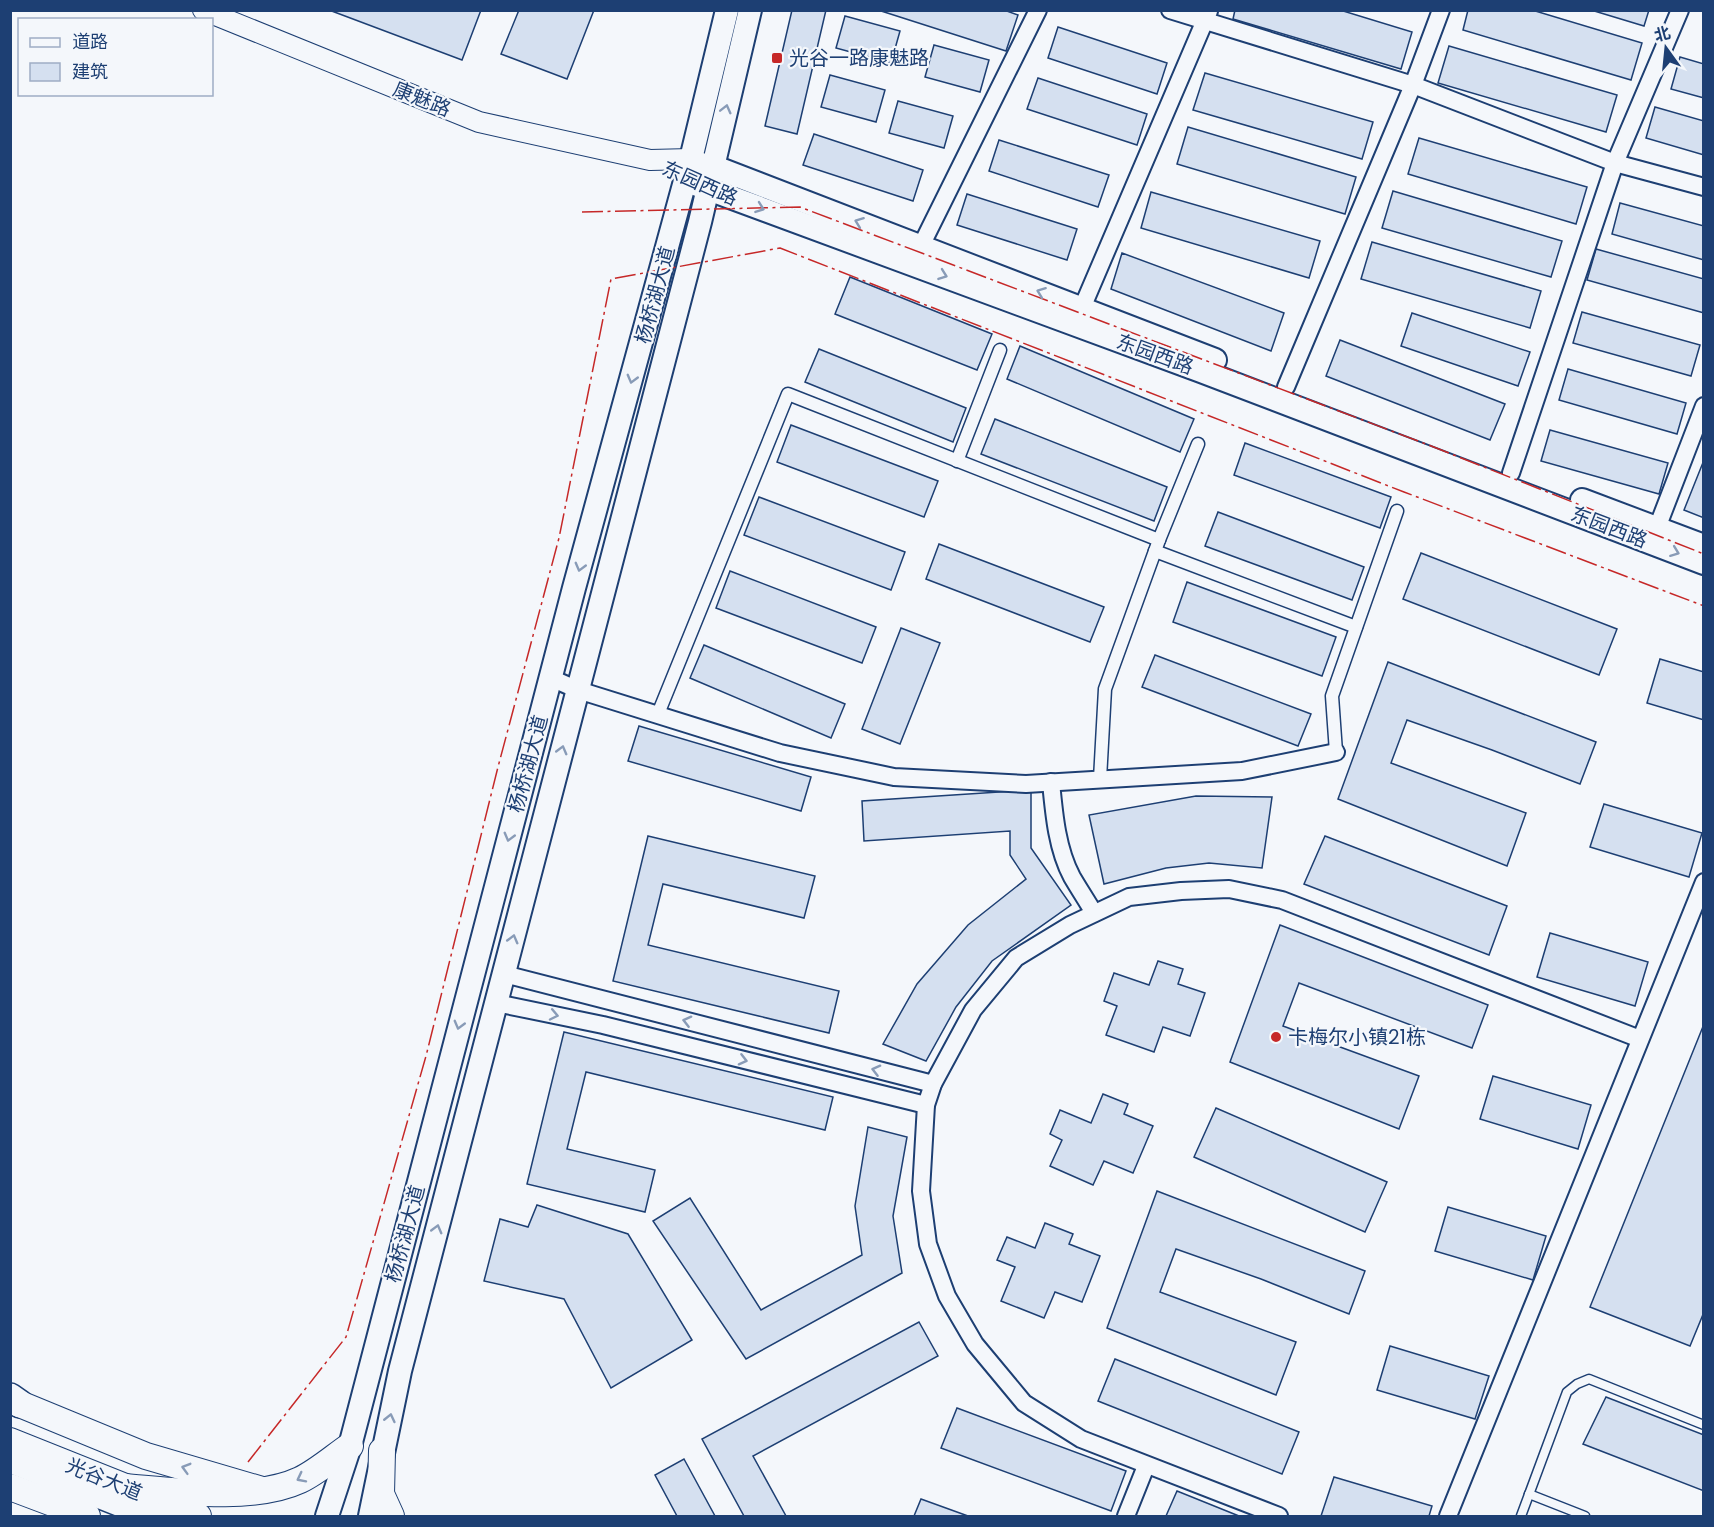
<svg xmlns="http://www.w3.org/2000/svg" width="1714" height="1527" viewBox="0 0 1714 1527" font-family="Poppins,'Noto Sans SC',sans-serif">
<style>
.building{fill:#d5e0f0;stroke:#1d3f73;stroke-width:1.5}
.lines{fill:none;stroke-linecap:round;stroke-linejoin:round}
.service-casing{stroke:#1d3f73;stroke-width:11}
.pedestrian-casing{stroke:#1d3f73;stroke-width:15}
.minor-casing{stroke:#1d3f73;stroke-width:20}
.tertiary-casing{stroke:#1d3f73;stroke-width:22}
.secondary-casing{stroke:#1d3f73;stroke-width:26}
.primary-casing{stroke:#1d3f73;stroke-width:28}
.trunk-casing{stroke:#1d3f73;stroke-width:30}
.service{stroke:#f4f7fb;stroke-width:8}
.pedestrian{stroke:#f4f7fb;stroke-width:12}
.minor{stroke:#f4f7fb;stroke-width:16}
.tertiary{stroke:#f4f7fb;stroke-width:20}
.secondary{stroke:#f4f7fb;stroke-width:22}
.primary{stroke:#f4f7fb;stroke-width:26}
.trunk{stroke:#f4f7fb;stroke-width:27}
.power{stroke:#c62828;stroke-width:1.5;stroke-dasharray:21 4.5 3 4.5;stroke-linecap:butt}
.oneway{stroke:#889bb7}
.poi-dot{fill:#c62828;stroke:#f4f7fb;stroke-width:2}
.labels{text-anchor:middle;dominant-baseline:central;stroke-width:4.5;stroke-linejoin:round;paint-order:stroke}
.poi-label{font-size:20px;fill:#1d3f73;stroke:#f4f7fb;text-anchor:start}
.street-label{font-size:20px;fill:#1d3f73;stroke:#f4f7fb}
</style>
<rect width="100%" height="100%" fill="#f4f7fb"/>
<g class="building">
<polygon points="329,10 481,10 462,60"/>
<polygon points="519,10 594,10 567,79 501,54"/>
<polygon points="792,10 826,10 797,134 765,126"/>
<polygon points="878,10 1004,10 1018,15 1006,51"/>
<polygon points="1235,10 1340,10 1412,32 1401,69 1233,19"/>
<polygon points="1468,10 1532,10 1642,43 1631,80 1463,30"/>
<polygon points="1591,10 1649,10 1644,26"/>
<polygon points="845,16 900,31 891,63 836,48"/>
<polygon points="1058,27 1167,63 1157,94 1048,58"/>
<polygon points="934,45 989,60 980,92 925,77"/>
<polygon points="1449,46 1617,95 1606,132 1438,83"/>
<polygon points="1680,57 1704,64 1704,98 1671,89"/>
<polygon points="1205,73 1373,122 1362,159 1193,110"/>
<polygon points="830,75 885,90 876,122 821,107"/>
<polygon points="1038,78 1147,114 1137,145 1027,109"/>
<polygon points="898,101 953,116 944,148 889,133"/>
<polygon points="1655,107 1704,121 1704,155 1646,138"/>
<polygon points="1188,127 1356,177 1345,214 1177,164"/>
<polygon points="814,134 923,170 913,201 803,165"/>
<polygon points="1419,138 1587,187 1576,224 1408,174"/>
<polygon points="999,140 1109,175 1098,207 989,171"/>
<polygon points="1393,191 1562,241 1551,277 1382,228"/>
<polygon points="1151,192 1320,241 1309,278 1141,228"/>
<polygon points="967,194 1077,229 1067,260 957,225"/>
<polygon points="1620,203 1704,226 1704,260 1612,234"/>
<polygon points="1372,242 1541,291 1530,328 1361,279"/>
<polygon points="1596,249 1704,279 1704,313 1587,280"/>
<polygon points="1122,253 1284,313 1271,351 1111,289"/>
<polygon points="850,277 992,334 977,370 835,314"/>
<polygon points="1582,312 1700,345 1691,376 1573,343"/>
<polygon points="1412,313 1530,352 1518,386 1401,346"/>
<polygon points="1340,340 1505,404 1490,440 1326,376"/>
<polygon points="1020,346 1194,419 1180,452 1007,379"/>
<polygon points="819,349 966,408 953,442 805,382"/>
<polygon points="1568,369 1686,403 1677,434 1559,400"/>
<polygon points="995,419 1167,487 1154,521 981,454"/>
<polygon points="791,425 938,481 924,517 777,462"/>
<polygon points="1550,430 1668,463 1659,494 1541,461"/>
<polygon points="1245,443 1391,497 1380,528 1234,475"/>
<polygon points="1704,460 1704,518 1684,510"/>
<polygon points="759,497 905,552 891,590 744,535"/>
<polygon points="1218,512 1364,567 1352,600 1205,546"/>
<polygon points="939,544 1104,607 1090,642 926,579"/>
<polygon points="1421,553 1617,629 1599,675 1403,599"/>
<polygon points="730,571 876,627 862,663 716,608"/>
<polygon points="1187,582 1336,637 1322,676 1173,622"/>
<polygon points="901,628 940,643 900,744 862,729"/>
<polygon points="704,645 845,704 831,738 690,678"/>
<polygon points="1155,655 1311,714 1298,746 1142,687"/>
<polygon points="1660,659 1704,672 1704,720 1647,703"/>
<polygon points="1388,662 1596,742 1580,784 1492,750 1407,720 1391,763 1526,813 1507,866 1338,799"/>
<polygon points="639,726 811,777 801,811 628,761"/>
<polygon points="1031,790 1031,848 1071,905 992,961 956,1007 926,1061 883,1044 917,984 968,925 1026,879 1010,855 1010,831 864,841 862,801"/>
<polygon points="1196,796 1272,797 1262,868 1209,863 1166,868 1104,884 1089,815"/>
<polygon points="1604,804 1702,833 1689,877 1590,847"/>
<polygon points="648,836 815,876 804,918 663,884 648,945 839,991 829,1033 613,981"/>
<polygon points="1325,836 1507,906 1489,955 1304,884"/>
<polygon points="1280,925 1488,1005 1472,1048 1299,983 1283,1026 1419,1076 1399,1129 1230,1062"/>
<polygon points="1550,933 1648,962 1635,1006 1537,977"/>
<polygon points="1158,961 1183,969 1178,984 1205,993 1190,1036 1163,1027 1154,1052 1106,1035 1117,1006 1104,1001 1114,973 1149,985"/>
<polygon points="1704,1024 1704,1312 1690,1346 1590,1307"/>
<polygon points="564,1032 833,1097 825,1130 586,1072 567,1149 655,1170 645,1212 527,1184"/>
<polygon points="1493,1076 1591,1105 1578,1149 1480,1119"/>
<polygon points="1103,1094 1128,1104 1124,1114 1153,1126 1133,1173 1104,1161 1093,1185 1050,1166 1062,1140 1050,1134 1060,1110 1091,1123"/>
<polygon points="1216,1108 1387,1182 1365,1232 1194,1157"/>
<polygon points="868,1127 907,1137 893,1216 902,1273 746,1359 653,1221 690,1198 761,1310 862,1255 855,1206"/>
<polygon points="1157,1191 1365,1271 1349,1314 1261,1279 1176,1249 1160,1292 1296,1342 1276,1395 1107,1328"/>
<polygon points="537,1205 628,1234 692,1340 611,1388 564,1299 484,1281 500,1219 528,1227"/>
<polygon points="1448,1207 1546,1236 1533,1280 1435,1251"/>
<polygon points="1045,1223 1073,1234 1069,1244 1100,1256 1082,1302 1055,1292 1044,1318 1001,1301 1015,1267 997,1260 1007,1237 1035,1248"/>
<polygon points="919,1322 938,1356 753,1456 786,1516 744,1516 702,1439"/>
<polygon points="1390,1346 1489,1376 1475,1419 1377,1390"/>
<polygon points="1115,1359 1299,1432 1282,1474 1098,1401"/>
<polygon points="1606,1397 1704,1435 1704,1491 1583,1444"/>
<polygon points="957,1408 1126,1471 1111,1511 941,1448"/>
<polygon points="684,1459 715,1516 677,1516 655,1475"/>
<polygon points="1334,1477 1432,1506 1429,1516 1321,1516"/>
<polygon points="1177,1491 1239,1516 1166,1516"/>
<polygon points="921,1499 968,1516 914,1516"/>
</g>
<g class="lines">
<g class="service-casing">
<g id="service">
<polyline points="1529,1494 1585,1516"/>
<polyline points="1521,1516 1567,1392 1577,1384 1589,1379 1704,1425"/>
</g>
</g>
<g class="pedestrian-casing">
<g id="pedestrian">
<polyline points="957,461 1000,350"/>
<polyline points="1155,551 1356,627"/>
<polyline points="658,714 788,394 1159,540"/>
<polyline points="1336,752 1332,696 1397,511"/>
<polyline points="1100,779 1105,689 1159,540 1198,444"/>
</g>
</g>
<g class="minor-casing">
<g id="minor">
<polyline points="1170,10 1413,85 1615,163 1704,187"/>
<polyline points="921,246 1038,10"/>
<polyline points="1082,308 1209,11"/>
<polyline points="1286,387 1413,85 1441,10"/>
<polyline points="1511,473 1615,163 1680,10"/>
<polyline points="1657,528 1704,406"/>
<polyline points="551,678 578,690 780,753 894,777 1026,784 1242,771 1336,752"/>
<path d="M1051 782C1054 814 1057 849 1072 877 1079 889 1087 901 1094 913"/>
<polyline points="504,974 933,1084"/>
<polyline points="496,1003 603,1025 926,1105"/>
<polyline points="1126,1516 1146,1466"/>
<polyline points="1279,1516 1081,1439 1024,1403 975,1344 947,1296 928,1244 921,1191 926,1105 933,1084 973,1010 1016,958 1070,925 1129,897 1181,891 1229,889 1282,900 1640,1039"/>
<polyline points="1448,1516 1704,882"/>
</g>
</g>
<g class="tertiary-casing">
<polyline id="tertiary" points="203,10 479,122 650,160 691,159 704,164"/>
</g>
<g class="secondary-casing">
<g id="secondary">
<polyline points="712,166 1215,360"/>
<polyline points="692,183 1201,371 1704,563"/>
<polyline points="1582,500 1704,546"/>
<polyline points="327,1516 350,1446 574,588 691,159 727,10"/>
<polyline points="370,1516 400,1371 700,222 750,10"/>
</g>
</g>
<g class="primary-casing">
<g id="primary">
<polyline points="10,1400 146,1456 262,1490"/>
<polyline points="10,1441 198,1516"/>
<polyline points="382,1451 381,1494 391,1516"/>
<polyline points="10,1487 87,1516"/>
<path d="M124 1487C174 1491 253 1502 300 1480 317 1472 334 1457 350 1446"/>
</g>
</g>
<g class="trunk-casing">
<g id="trunk">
<polyline points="10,1397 20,1404"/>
<polyline points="10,1459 154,1516"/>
</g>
</g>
<use href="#service" class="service"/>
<use href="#pedestrian" class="pedestrian"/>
<use href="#minor" class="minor"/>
<use href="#tertiary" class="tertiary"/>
<use href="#secondary" class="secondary"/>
<use href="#primary" class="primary"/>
<use href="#trunk" class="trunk"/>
<g class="power">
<polyline points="582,212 800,207 1426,444 1704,554"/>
<polyline points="248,1462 346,1337 426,1056 498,767 559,538 611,279 780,248 1404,492 1704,606"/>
</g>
</g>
<defs><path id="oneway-chevron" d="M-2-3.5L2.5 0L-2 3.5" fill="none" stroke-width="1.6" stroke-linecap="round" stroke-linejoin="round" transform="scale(1.5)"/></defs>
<g class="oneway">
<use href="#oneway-chevron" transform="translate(726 109) rotate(-76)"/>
<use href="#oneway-chevron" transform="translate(760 208) rotate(20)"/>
<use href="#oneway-chevron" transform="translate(859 222) rotate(-159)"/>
<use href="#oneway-chevron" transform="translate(943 275) rotate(20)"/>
<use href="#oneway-chevron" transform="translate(1041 292) rotate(-159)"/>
<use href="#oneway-chevron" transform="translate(632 379) rotate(105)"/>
<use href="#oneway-chevron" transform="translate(1675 552) rotate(21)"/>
<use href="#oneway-chevron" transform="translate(580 567) rotate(105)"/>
<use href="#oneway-chevron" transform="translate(562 750) rotate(-75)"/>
<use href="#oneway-chevron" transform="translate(509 837) rotate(105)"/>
<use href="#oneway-chevron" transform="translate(513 939) rotate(-75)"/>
<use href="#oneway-chevron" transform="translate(554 1015) rotate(12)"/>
<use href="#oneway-chevron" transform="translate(687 1021) rotate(-166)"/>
<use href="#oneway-chevron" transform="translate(459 1025) rotate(105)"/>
<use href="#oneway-chevron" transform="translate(743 1060) rotate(14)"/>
<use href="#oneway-chevron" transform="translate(876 1070) rotate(-166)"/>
<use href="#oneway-chevron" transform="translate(437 1229) rotate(-75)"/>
<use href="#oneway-chevron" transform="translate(390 1418) rotate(-77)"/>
<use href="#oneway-chevron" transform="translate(186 1468) rotate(-164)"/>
<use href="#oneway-chevron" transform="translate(301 1478) rotate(153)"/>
</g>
<g class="poi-dot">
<rect x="771" y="52" width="12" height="12" rx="3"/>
<circle cx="1276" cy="1037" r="6"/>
</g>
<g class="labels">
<g class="poi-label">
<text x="789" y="58">光谷一路康魅路</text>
<text x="1288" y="1037">卡梅尔小镇21栋</text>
</g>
<g class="street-label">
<text transform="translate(422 99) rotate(22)">康魅路</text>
<text transform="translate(700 183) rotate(24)">东园西路</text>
<text transform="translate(655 295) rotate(-75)">杨桥湖大道</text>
<text transform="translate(1155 354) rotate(20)">东园西路</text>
<text transform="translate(1609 527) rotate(21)">东园西路</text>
<text transform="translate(528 764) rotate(-75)">杨桥湖大道</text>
<text transform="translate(405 1234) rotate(-75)">杨桥湖大道</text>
<text transform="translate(104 1479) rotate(22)">光谷大道</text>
</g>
</g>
<rect width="1714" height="1527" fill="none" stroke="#1d3f73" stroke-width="24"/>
<rect x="18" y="18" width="195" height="78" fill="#f4f7fb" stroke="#9eadc5" stroke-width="1.5"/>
<rect x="30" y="38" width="30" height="9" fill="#f4f7fb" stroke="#9eadc5" stroke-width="1.5"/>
<text x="72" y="48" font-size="18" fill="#1d3f73">道路</text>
<rect x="30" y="63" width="30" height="18" fill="#d5e0f0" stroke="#9eadc5" stroke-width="1.5"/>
<text x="72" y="78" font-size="18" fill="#1d3f73">建筑</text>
<g transform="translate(1666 48) rotate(345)" stroke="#f4f7fb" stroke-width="4.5" paint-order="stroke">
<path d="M0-4.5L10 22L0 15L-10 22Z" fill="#1d3f73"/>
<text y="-9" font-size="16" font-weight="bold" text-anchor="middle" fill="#1d3f73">北</text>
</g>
</svg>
